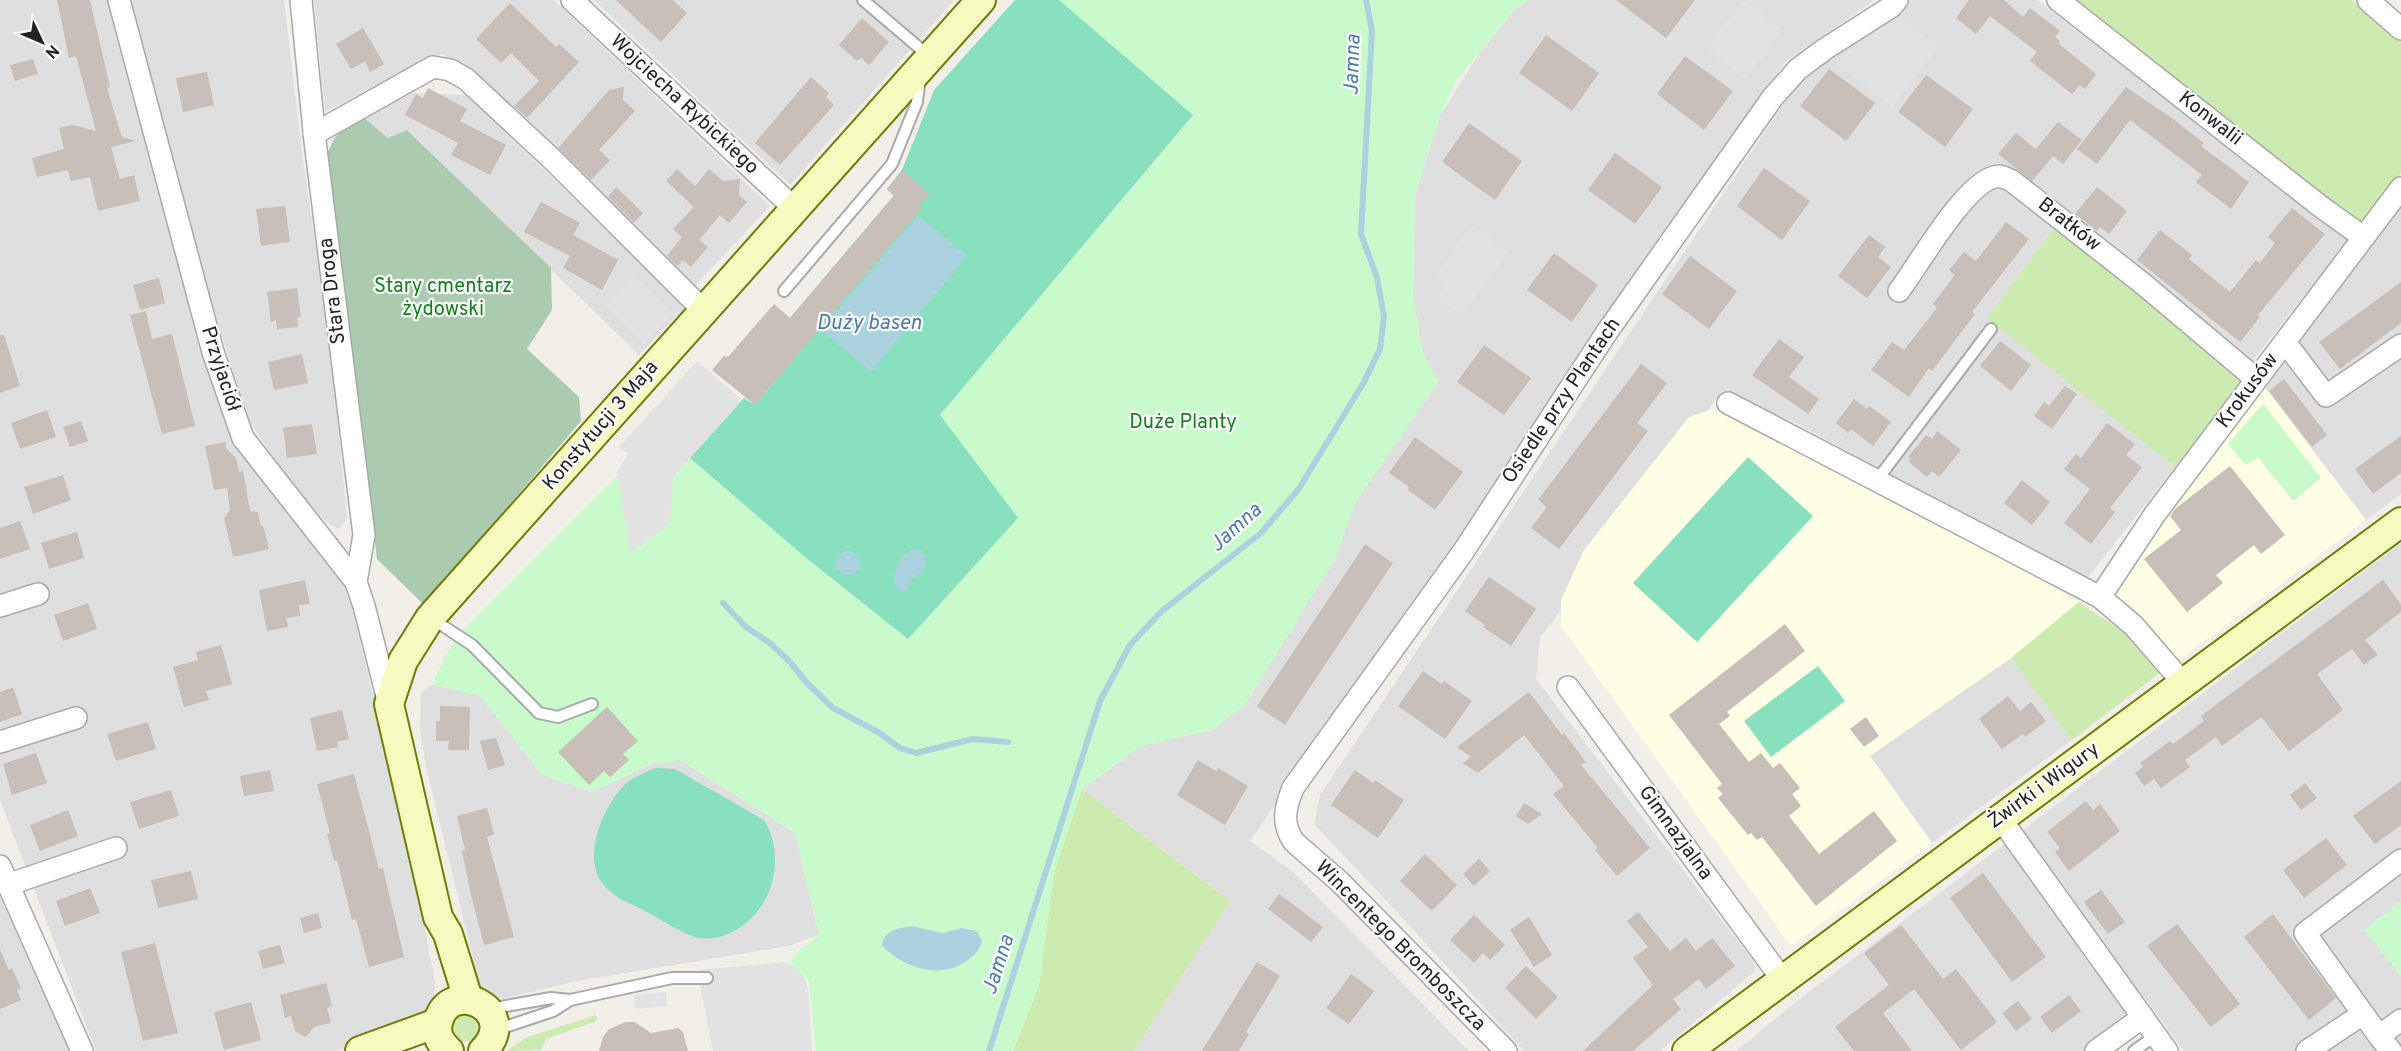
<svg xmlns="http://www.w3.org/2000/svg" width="2401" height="1051" viewBox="0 0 2401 1051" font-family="Overpass,sans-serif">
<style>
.residential{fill:#e0dfdf}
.education{fill:#ffffe5}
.grass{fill:#cdebb0}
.cemetery{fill:#aacbaf}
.park{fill:#c8facc;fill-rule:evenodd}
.pitch{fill:#88e0be}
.parking{fill:#e2e2e2}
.water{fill:#aad3df}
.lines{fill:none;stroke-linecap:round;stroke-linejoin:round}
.stream{stroke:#aad3df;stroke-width:6}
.building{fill:#c7bfb8}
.lane-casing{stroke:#a9a9a9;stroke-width:14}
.street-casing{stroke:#a9a9a9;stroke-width:24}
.secondary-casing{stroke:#707d05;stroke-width:32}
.lane{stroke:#fff;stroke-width:10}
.street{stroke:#fff;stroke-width:21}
.secondary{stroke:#f7fabf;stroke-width:28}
.labels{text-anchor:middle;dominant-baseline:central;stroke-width:4.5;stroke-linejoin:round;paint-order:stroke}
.street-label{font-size:20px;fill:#222;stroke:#fff}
.park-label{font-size:20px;fill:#0c8416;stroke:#fff}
.water-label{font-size:21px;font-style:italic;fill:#4a7aab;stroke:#fff}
</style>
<rect width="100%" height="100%" fill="#f2efe9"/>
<g class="residential">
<polygon points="0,0 107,0 159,194 216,394 228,429 328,559 346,586 369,677 418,890 435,983 433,1006 426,1015 395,1036 334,1051 96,1051 0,800"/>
<polygon points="130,0 284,0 302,154 331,349 347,519 339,529 330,525 303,503 247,417 197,255"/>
<polygon points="314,0 554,0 770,206 692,289 591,183 475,79 443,54 404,70 325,112"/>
<polygon points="594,0 954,0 790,185"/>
<polygon points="1529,0 1875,0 1785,62 1250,841 1293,872 1469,1051 1134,1051 1230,901 1082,789 1141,746 1212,730 1335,559 1354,504 1437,382 1421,347 1413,293 1415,195 1440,116 1479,54 1515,9"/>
<polygon points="1904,0 2037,0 2348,240 2251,363 2002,184 2244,379 2085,581 1798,424 1722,391 1540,638 1536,679 1753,961 1755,971 1660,1051 1524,1051 1410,926 1314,824 1320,795 1803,75"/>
<polygon points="414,93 467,95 685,307 639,355 408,130 389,138 362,116"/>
<polygon points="2401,205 2401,494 2366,520 2263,385"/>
<polygon points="2401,543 2401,1051 2184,1051 2145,998 2093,1051 1736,1051 1796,1002"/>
<polygon points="2011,658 2072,740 1932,843 1869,756"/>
<polygon points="432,685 480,695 542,775 592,792 652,764 680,760 795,833 819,935 788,946 577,981 502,999 481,990 426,767 420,728 421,693"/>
<polygon points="0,887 74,1051 0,1051"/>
</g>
<g class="education">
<polygon points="2263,385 2366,520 2179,660 2145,619 2110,591"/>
<polygon points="1710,410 1745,418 2079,602 2011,658 1870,756 1932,843 1791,946 1561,626 1561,600 1584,550 1689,417"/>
</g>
<g class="grass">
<polygon points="2071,0 2352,0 2401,42 2401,173 2363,225"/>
<polygon points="2055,227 2244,379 2175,467 1987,318"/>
<polygon points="2079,602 2138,642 2161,672 2072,740 2011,658"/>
<polygon points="1082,789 1230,901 1134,1051 1013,1051 1039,985 1054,873"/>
<circle cx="464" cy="1028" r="14"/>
<polygon points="596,1015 597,1019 594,1022 546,1039 541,1050 506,1051 528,1037"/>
</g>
<polygon class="cemetery" points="362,116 388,138 407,130 551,268 552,310 527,349 579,397 581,421 424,605 377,559 327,154 335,137"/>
<g class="park">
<path d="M1059 0H1529L1515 9 1456 81 1440 116 1415 195 1413 293 1421 347 1438 382 1355 504 1335 559 1245 705 1212 730 1141 746 1082 789 1054 873 1039 985 1013 1051H816L809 982 790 963 797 952 819 935 795 833 680 760 652 764 592 792 542 775 480 695 432 685 444 658 463 630 617 476 690 458 805 557 908 639 1018 518 940 415 1193 115ZM912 926 942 933 962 928 973 929 977 954 969 959 914 966 889 953 891 931Z"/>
<polygon points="2263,404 2321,478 2293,501 2258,457 2246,465 2228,444"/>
<polygon points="2401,901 2401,976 2364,930"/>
</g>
<g class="pitch">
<polygon points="1015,0 1059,0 1193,115 940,415 1018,518 908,639 805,557 690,458 744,398 755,405 812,337 790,318 895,194 887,189 902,170 934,90"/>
<polygon points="1748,457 1813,516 1697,642 1633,583"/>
<polygon points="1818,666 1845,701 1771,757 1744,721"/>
<path d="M656 768 675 769 764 820C778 842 778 870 768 894 756 921 725 945 695 937 679 932 662 920 647 912 632 904 614 898 604 885 580 859 604 802 628 782 636 776 646 772 656 768Z"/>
</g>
<g class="parking">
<polygon points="1743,0 1783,30 1745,79 1706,48"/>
<polygon points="1898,15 1938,47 1892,107 1834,62"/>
<polygon points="1472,225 1509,252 1461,316 1437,298 1445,286 1434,278"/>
<polygon points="634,275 674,314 644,344 604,305"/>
<polygon points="697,361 742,400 673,477 670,523 630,554 617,472 628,454 619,447"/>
<polygon points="785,962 793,966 804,977 808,989 812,1051 713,1051 697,970"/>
<polygon points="666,992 667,1006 636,1009 634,995"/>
</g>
<g class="water">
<polygon points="918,215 967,256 871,372 821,330"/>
<path d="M912 550H920L925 555 926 565 921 573 913 577 907 590 902 593 894 584C894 569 897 557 912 550Z"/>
<circle cx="848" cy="563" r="12"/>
<path d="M912 926 942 933 962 928 977 931 982 941C979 951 976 954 968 960 941 980 906 969 882 946 884 930 898 928 912 926Z"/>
</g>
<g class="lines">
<g class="stream">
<polyline points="723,603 747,628 770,643 790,662 807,683 833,708 878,732 900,748 916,753 973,739 1008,742"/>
<polyline points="989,1051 1100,701 1130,645 1162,611 1261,533 1298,490 1364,382 1380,349 1384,317 1377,278 1361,234 1372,31 1366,0"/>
</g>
</g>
<g class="building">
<polygon points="57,0 90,0 110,87 107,88 116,118 122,137 136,141 111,147 120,179 134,175 140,201 98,211 90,177 71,181 68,170 37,177 32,158 64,149 59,128 72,125 96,131 76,56 69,58"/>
<polygon points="616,0 673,0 687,13 661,42"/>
<polygon points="1616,0 1695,0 1666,38"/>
<polygon points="1969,0 2004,0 2023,17 2030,8 2060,31 2055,37 2060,41 2058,43 2096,74 2085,89 2080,85 2072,94 2030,61 2037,52 1990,16 1976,34 1956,18"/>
<polygon points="510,3 556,47 559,44 579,62 527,118 514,106 539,81 511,53 501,63 476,39"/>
<polygon points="862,18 889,42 869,65 861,58 857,61 839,45"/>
<polygon points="363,28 384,64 370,72 365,61 351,69 336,44"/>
<polygon points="1546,35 1599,73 1572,111 1519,73"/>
<polygon points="1685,56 1733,91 1704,130 1657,94"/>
<polygon points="33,59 38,74 15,81 10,65"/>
<polygon points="1829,69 1875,103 1846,141 1800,106"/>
<polygon points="207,72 214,105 183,112 176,78"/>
<polygon points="1926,75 1973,109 1945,147 1898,112"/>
<polygon points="811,77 829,93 826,97 834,105 780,165 755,143"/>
<polygon points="624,87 623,100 635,111 599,150 610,160 591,180 558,148 609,90"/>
<polygon points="2126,87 2173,119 2204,143 2201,146 2249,182 2231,209 2196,182 2202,175 2130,120 2097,164 2077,149"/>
<polygon points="428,88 467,109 460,121 506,145 490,175 451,155 458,143 405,115 416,94 423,98"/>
<polygon points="2058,122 2082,140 2063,164 2053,156 2032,181 1998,154 2016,133 2036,149"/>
<polygon points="1469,123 1522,161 1495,200 1442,162"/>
<polygon points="1615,153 1662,187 1635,224 1588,190"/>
<polygon points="1764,168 1810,201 1782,240 1737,206"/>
<polygon points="677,169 695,186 709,169 723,181 740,179 739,195 747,202 729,223 720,215 699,240 708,247 691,267 683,260 677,266 667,256 682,237 673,229 694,207 666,181"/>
<polygon points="902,170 929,194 919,206 922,208 755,405 712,370 724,356 728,357 774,304 790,318 894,196 887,189"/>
<polygon points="616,187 643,213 634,223 608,197"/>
<polygon points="2097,187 2127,211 2109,234 2100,227 2097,231 2075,214"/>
<polygon points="541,202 580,223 573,235 618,260 602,290 563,268 570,256 524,232"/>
<polygon points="285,206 290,242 261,246 256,209"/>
<polygon points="2292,208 2325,234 2258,315 2260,317 2240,342 2137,260 2160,230 2192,255 2189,259 2230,292 2256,260 2260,263 2275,243 2268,237"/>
<polygon points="2006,222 2029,239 1972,312 1975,314 1932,371 1929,368 1909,397 1871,370 1892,342 1904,350 1937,308 1933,304 1955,275 1949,270 1964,252 1976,261"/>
<polygon points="1869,235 1885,247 1878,257 1891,267 1867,298 1838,276"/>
<polygon points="1554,253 1598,285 1572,322 1527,290"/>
<polygon points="1690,256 1737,291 1709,329 1662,294"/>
<polygon points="159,278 165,303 140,310 133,285"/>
<polygon points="2401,282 2401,323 2340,369 2319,342"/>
<polygon points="297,288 301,317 297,318 298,327 277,329 276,320 271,322 267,292"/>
<polygon points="146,311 152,339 172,334 195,426 162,434 130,315"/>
<polygon points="0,335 4,335 20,386 0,393"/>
<polygon points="1779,339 1804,357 1789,377 1819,399 1808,414 1752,375"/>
<polygon points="2000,341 2031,365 2011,391 1980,366"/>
<polygon points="1484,345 1531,378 1504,415 1457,382"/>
<polygon points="302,354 308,383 274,390 268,362"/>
<polygon points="1641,364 1667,383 1637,423 1648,431 1559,549 1531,528 1547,507 1538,500"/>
<polygon points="2284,379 2327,435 2312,447 2269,391"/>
<polygon points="2065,386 2077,394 2052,429 2034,416 2044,402 2049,406"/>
<polygon points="1854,399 1867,409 1869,406 1891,422 1873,446 1851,429 1848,433 1836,423"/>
<polygon points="47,410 56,437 20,449 11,423"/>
<polygon points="81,421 88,441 70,447 63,427"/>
<polygon points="2107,423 2135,444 2126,455 2142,467 2110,508 2115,512 2091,544 2064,523 2090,489 2064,469 2076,454 2081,458"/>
<polygon points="312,424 317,454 287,458 283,428"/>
<polygon points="1937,431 1961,450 1939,477 1932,471 1927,477 1909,462 1911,459 1908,457 1926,435 1932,439"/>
<polygon points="2401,436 2401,473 2373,494 2355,469"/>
<polygon points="1415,437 1463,472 1435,510 1408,490 1409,487 1389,473"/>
<polygon points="225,442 226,448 236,458 239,472 243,471 250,511 258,512 260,524 264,528 269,549 233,557 224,518 230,510 227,488 214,490 205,446"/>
<polygon points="2230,466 2285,535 2261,554 2254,545 2216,575 2223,583 2187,612 2144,559 2181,530 2170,516 2175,509"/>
<polygon points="63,475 71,500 33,514 24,487"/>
<polygon points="2022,480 2050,502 2032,525 2004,503"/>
<polygon points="20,521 30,549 0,559 0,528"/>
<polygon points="77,532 84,558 49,569 41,543"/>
<polygon points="1365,544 1393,563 1285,725 1257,706"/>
<polygon points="1489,577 1536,609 1511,646 1483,627 1485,625 1465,611"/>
<polygon points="305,580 310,604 299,605 300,616 286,618 288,627 267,631 259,590"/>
<polygon points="2383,580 2401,604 2401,612 2365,640 2378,655 2364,665 2352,649 2317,674 2343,710 2289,751 2261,717 2222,746 2216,737 2185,760 2190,767 2161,788 2154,779 2144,786 2135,773 2143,767 2140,763 2170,741 2173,744 2204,721 2201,716"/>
<polygon points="88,603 97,629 63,641 54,615"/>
<polygon points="1785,624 1805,651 1727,712 1730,716 1719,724 1749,762 1761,753 1773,768 1780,763 1800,788 1792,794 1801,806 1789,816 1819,854 1874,811 1897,841 1816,906 1762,837 1757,840 1751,833 1748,835 1718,798 1723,794 1717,788 1722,784 1669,715"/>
<polygon points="221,645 232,684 206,691 209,700 184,707 173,667 198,660 196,652"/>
<polygon points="1423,671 1442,684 1444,681 1472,701 1445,739 1398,706"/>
<polygon points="13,687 22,714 0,722 0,692"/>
<polygon points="1529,692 1562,735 1564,733 1586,762 1581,765 1650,848 1617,876 1595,850 1598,848 1553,794 1564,786 1524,735 1478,773 1463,763 1471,757 1457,747"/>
<polygon points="2008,696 2020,711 2031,702 2046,721 2025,737 2023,734 2002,749 1979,719"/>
<polygon points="440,706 470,707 469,750 448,750 449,741 436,741 436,721 440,721"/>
<polygon points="607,707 638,741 623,754 629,760 610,777 604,771 589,785 558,752"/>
<polygon points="342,710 349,739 337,742 338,747 317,751 310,718"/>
<polygon points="1866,717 1879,736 1864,747 1850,729"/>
<polygon points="148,722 156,749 116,761 107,734"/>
<polygon points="496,738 505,765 488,770 480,741"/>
<polygon points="36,753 47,783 12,795 3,764"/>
<polygon points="1198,760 1217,772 1218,768 1248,786 1225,825 1177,795"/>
<polygon points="270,770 274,791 244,796 240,776"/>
<polygon points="1355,770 1373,783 1375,780 1404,800 1378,838 1331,805"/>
<polygon points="354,774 379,869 383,868 404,957 369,967 356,919 352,920 337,860 334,861 327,834 330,833 317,784"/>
<polygon points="2401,781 2401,825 2375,844 2353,816"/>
<polygon points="2305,783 2317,798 2301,810 2290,795"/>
<polygon points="171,790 179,816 139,829 130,802"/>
<polygon points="2086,801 2093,810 2100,804 2120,831 2069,871 2055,852 2060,848 2047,832"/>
<polygon points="1524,803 1542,814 1528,824 1516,816"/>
<polygon points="487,808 494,834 487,837 514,937 484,945 471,895 462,851 465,850 457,816"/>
<polygon points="68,810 78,836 40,851 30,825"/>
<polygon points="2326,838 2347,865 2304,898 2283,870"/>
<polygon points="1425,854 1457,885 1432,911 1400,881"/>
<polygon points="1479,859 1490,871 1474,886 1463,874"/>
<polygon points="191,871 198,899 158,908 151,880"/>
<polygon points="1983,873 2046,957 2012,982 1950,898"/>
<polygon points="90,888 100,913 65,926 56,901"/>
<polygon points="2101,890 2125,922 2108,934 2084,902"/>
<polygon points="1279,894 1323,927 1311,942 1268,909"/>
<polygon points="1638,912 1670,951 1686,938 1696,951 1712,938 1735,966 1706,989 1699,979 1673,999 1681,1009 1633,1051 1583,1051 1653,985 1633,958 1648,947 1627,921"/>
<polygon points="318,913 322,928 304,933 300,918"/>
<polygon points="2273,914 2336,998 2309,1020 2244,937"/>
<polygon points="1474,915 1505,945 1490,960 1483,953 1474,963 1450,940"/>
<polygon points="1529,917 1552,955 1534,967 1510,930"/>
<polygon points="2177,924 2240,1004 2211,1027 2147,946"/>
<polygon points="1901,925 1943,979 1956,969 1997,1022 1961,1050 1914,989 1883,1013 1912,1051 1854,1051 1835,1027 1889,985 1864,953"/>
<polygon points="155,943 178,1033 143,1041 121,952"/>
<polygon points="280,945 285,963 263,969 258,951"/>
<polygon points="0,950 9,970 12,968 21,988 17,990 21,1000 0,1009"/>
<polygon points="1257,962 1280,976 1246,1032 1249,1034 1239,1051 1202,1051"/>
<polygon points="1526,966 1558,997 1536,1019 1505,988"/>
<polygon points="1351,974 1374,991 1349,1024 1326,1008"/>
<polygon points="326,983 332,1006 327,1008 331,1023 314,1027 306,1037 295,1031 291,1016 285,1018 280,995"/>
<polygon points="2069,995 2081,1011 2052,1033 2040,1017"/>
<polygon points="2018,1001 2032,1019 2016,1031 2002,1013"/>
<polygon points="251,1002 261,1040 224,1050 214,1012"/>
<polygon points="626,1022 635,1022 651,1033 678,1028 683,1032 688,1051 599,1051 603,1037 609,1029"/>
</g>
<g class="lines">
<g class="lane-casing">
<g id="lane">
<polyline points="863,0 930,57"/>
<polyline points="784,291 892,164 917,102 920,78"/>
<polyline points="1877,480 1991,329"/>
<polyline points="431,618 472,645 539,713 558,717 592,704"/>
<polyline points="489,1009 551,998 570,1000 672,978 707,978"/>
<polyline points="496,1030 553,1011 570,1000"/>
<polyline points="2134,1051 2156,1035"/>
</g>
</g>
<g class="street-casing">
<g id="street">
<polyline points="119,0 213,352 243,438 356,582 364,606 389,704"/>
<polyline points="301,0 315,141 364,535 356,582"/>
<polyline points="572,0 795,209"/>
<polyline points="2058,0 2320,206 2363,237"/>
<polyline points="2368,0 2401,29"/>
<polyline points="314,134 433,67 450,70 466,79 554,161 704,311"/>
<path d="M1899 291C1919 264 1964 185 1994 177 2001 175 2006 178 2012 181L2142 283 2256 379"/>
<polyline points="2285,342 2326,396 2401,345"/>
<polyline points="1728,403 2100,597 2134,626 2184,684"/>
<polyline points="2100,597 2155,514 2401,188"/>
<polyline points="0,606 38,594"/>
<polyline points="1568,687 1782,979"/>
<polyline points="0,742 76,718"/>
<polyline points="2000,818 2167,1051"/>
<polyline points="2401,860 2305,933 2379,1036 2401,1020"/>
<polyline points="0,866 82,1051"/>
<polyline points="7,885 116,848"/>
<polyline points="2379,1036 2391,1051"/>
<path d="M1506 1051 1340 882 1294 842C1281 823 1285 808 1293 788L1463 552 1607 332 1773 97 1798 69 1825 49 1891 7 1897 0"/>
<polyline points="2096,1051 2143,1017"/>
<polyline points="2307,1051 2363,1014"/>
</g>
</g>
<g class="secondary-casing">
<g id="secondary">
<polyline points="468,999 448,934 438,917 389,704 403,661 430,618 981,0"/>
<polyline points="360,1051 437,1023"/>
<path d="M449 1051C440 1043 435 1034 438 1022 450 975 522 1011 483 1051"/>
<polyline points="1687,1051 2401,522"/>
</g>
</g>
<use href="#lane" class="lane"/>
<use href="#street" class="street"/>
<use href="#secondary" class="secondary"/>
</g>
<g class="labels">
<g class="street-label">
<text transform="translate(684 105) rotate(43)">Wojciecha Rybickiego</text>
<text transform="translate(2210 119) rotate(38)">Konwalii</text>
<text transform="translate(2069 225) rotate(38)">Bratków</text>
<text transform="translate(333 291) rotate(-97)">Stara Droga</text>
<text transform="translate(220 369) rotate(72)">Przyjaciół</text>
<text transform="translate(2248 391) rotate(-53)">Krokusów</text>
<text transform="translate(1562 401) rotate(-56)">Osiedle przy Plantach</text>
<text transform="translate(601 426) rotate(-49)">Konstytucji 3 Maja</text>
<text transform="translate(2044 786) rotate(-36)">Żwirki i Wigury</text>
<text transform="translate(1675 833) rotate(54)">Gimnazjalna</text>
<text transform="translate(1400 946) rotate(45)">Wincentego Bromboszcza</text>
</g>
<g class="park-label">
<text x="443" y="287">Stary cmentarz<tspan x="443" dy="23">żydowski</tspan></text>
<text x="1183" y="423">Duże Planty</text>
</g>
<g class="water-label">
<text transform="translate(1353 65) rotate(-88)">Jamna</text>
<text x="869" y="323">Duży basen</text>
<text transform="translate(1236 528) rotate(-42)">Jamna</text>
<text transform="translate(999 965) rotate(-72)">Jamna</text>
</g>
</g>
<g transform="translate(42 42) rotate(134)" stroke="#ffffff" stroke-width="4.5" paint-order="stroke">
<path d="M0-4.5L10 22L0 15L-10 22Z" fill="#222222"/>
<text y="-9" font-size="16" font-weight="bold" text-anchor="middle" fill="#222222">N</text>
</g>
</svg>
